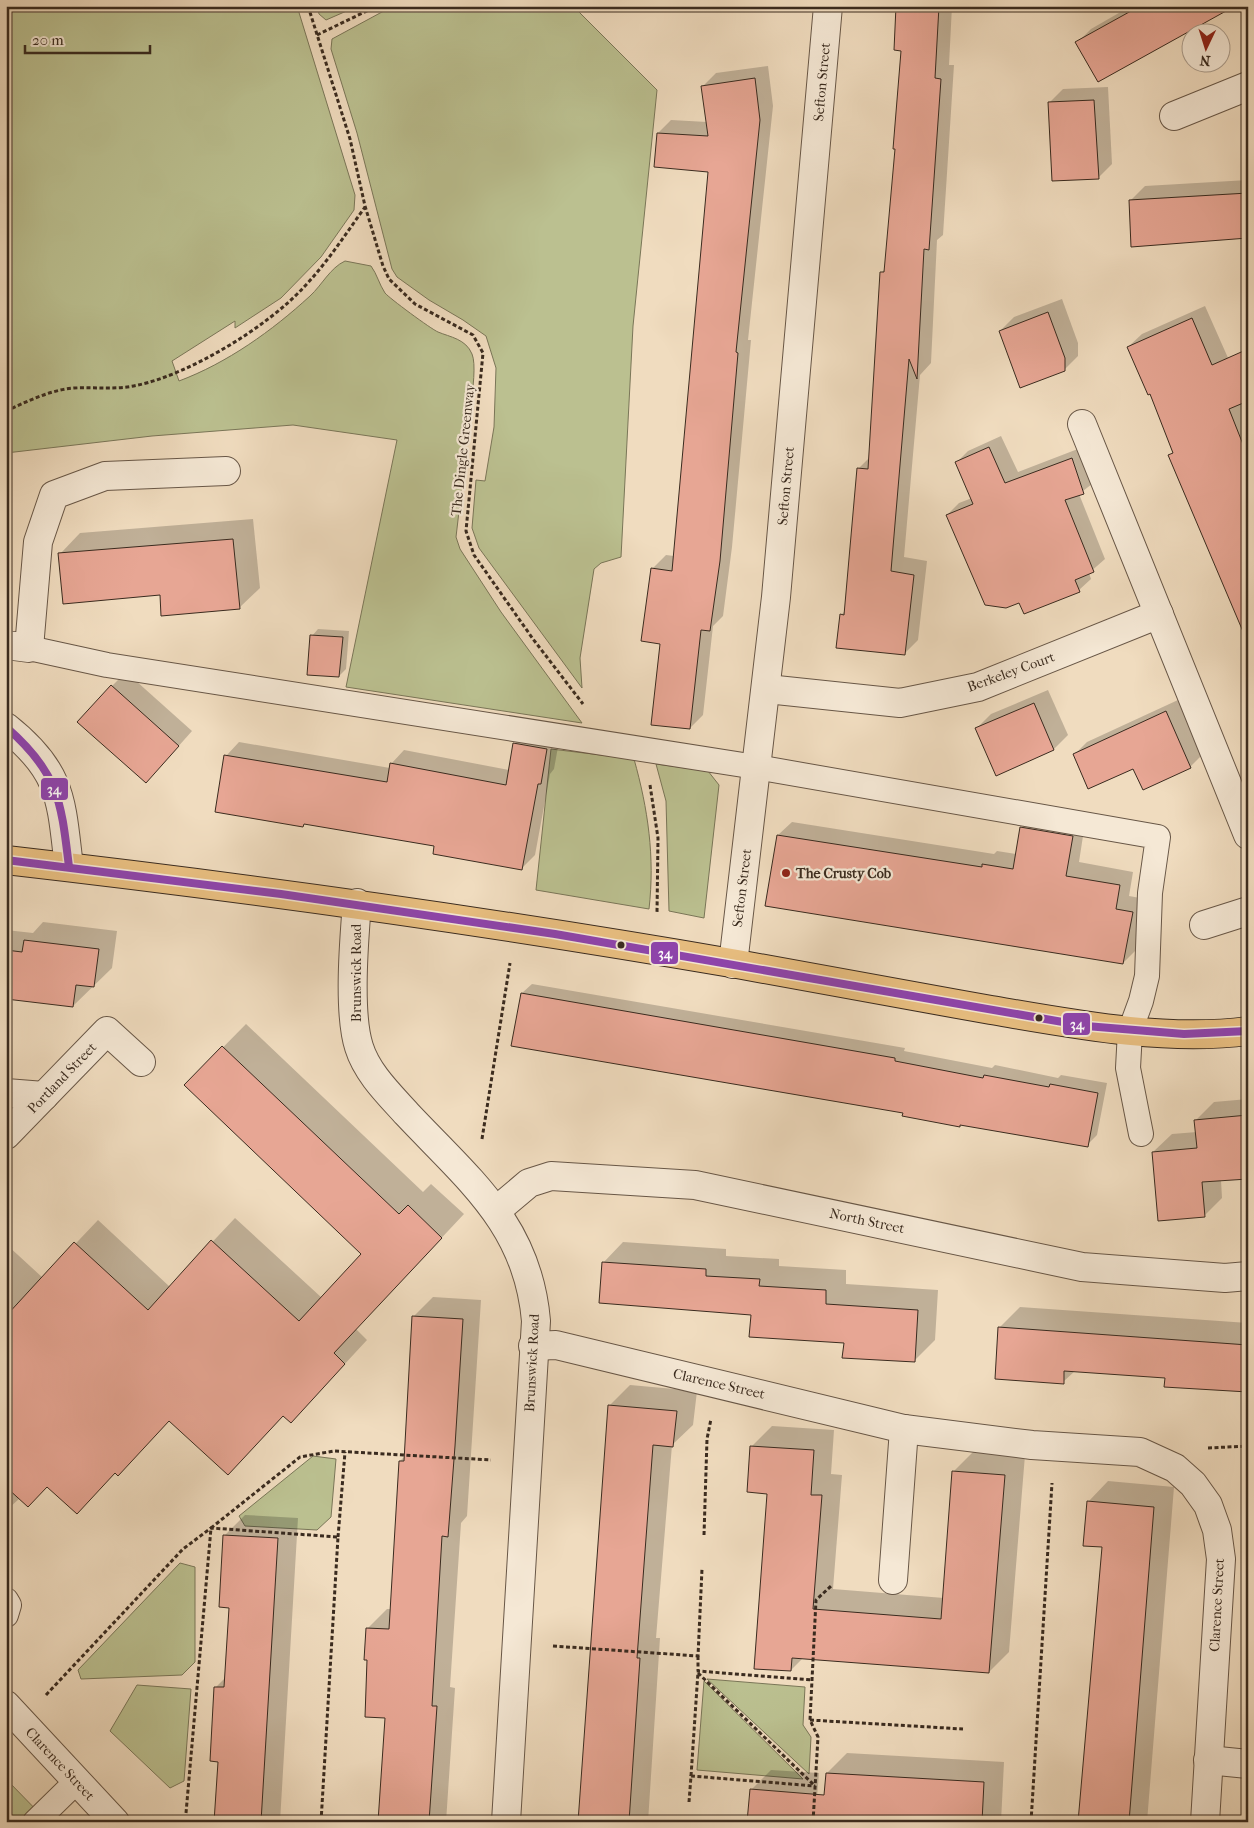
<svg xmlns="http://www.w3.org/2000/svg" width="1254" height="1828" viewBox="0 0 1254 1828" font-family="'IM FELL French Canon',serif">
<style>
.green{fill:#bbc090;stroke:#7a7658}
.shadow{fill:#0003}
.building{fill:#e7a694;stroke:#3a2b1f}
.lines{fill:none;stroke-linecap:round;stroke-linejoin:round}
.service-casing{stroke:#685747;stroke-width:26}
.minor-casing{stroke:#685747;stroke-width:30}
.tertiary-casing{stroke:#685747;stroke-width:30}
.primary-casing{stroke:#3a2b1f;stroke-width:30}
.path{stroke:#3a2b1f;stroke-width:3;stroke-dasharray:4 2.5;stroke-linecap:butt}
.service{stroke:#f5e8d5;stroke-width:24}
.minor{stroke:#f5e8d5;stroke-width:28}
.tertiary{stroke:#f5e8d5;stroke-width:28}
.primary{stroke:#e8be80;stroke-width:28}
.bus-1-casing{stroke:#f5e8d5;stroke-width:11}
.bus-1{stroke:#8e44ad;stroke-width:8}
.poi-dot{fill:#8f2418;stroke:#f5e8d5;stroke-width:2}
.bus-dot{fill:#3a2b1f;stroke:#f5e8d5;stroke-width:2}
.labels{text-anchor:middle;dominant-baseline:central;stroke-width:4.5;stroke-linejoin:round;paint-order:stroke}
.street-label{font-size:14px;fill:#3a2b1f;stroke:#f5e8d5}
.poi-label{font-size:14px;font-weight:bold;fill:#3a2b1f;stroke:#f5e8d5;text-anchor:start}
.line-badge{stroke:#f5e8d5;stroke-width:2}
.badge-label{font-size:14px;text-anchor:middle;font-weight:bold;fill:#fff}
</style>
<rect width="100%" height="100%" fill="#f0dcbf"/>
<filter id="stains"><feTurbulence type="fractalNoise" baseFrequency=".004" numOctaves="4"/><feColorMatrix values="0 0 0 0 .2 0 0 0 0 .09 0 0 0 0 .02 0 0 0 .5 -.17"/></filter>
<radialGradient id="worn" r=".72"><stop offset=".6" stop-color="#630" stop-opacity="0"/><stop offset="1" stop-color="#630" stop-opacity=".3"/></radialGradient>
<g class="green">
<path d="M6 6H297L355 195 354 210 321 257 281 298 235 328V321L172 361 179 381C227 363 272 331 310 296 322 285 330 268 345 261L371 266C377 274 379 284 385 293 389 298 431 329 438 332 450 337 466 339 472 354 480 373 462 451 458 476L462 486 456 537 460 549 501 612 582 723 346 687 397 440 293 425 152 436 6 453Z"/>
<polygon points="317,6 358,6 326,20 319,14"/>
<polygon points="393,6 573,6 657,90 633,326 621,557 601,563 594,569 580,658 582,688 479,548 472,528 476,480 485,481 494,427 496,368 486,336 463,320 429,300 397,277 392,269 357,133 331,49 332,39"/>
<path d="M551 749 634 759C648 809 655 857 649 909L536 890Z"/>
<polygon points="656,764 708,771 719,785 704,918 669,911 666,801"/>
<polygon points="313,1456 336,1459 331,1517 317,1530 245,1526 239,1516"/>
<polygon points="180,1563 195,1567 195,1662 182,1675 81,1679 78,1670"/>
<polygon points="707,1679 805,1687 803,1725 811,1737 809,1774"/>
<polygon points="704,1681 803,1779 697,1770"/>
<polygon points="137,1685 191,1689 184,1781 170,1788 110,1731"/>
<polygon points="6,1779 48,1822 6,1822"/>
</g>
<g class="shadow">
<polygon points="720,6 728,6 725,9"/>
<polygon points="898,6 952,6 949,65 954,65 943,235 937,240 931,363 920,375 904,557 927,561 918,640 904,654 841,615 846,610 858,469 870,457 881,273 885,269 896,148 902,50"/>
<polygon points="1131,6 1233,6 1077,43 1091,29"/>
<polygon points="768,66 773,106 748,340 751,340 732,547 723,616 713,626 703,715 690,728 653,568 666,555 674,556 709,171 658,133 671,120 707,122 703,86 716,73"/>
<polygon points="1108,87 1112,164 1098,178 1049,103 1063,89"/>
<polygon points="1248,180 1248,238 1131,200 1145,186"/>
<polygon points="1062,299 1078,343 1078,356 1064,370 1000,331 1014,317"/>
<polygon points="1205,306 1244,394 1242,396 1248,409 1248,639 1170,455 1174,452 1151,393 1128,347 1142,334"/>
<polygon points="1001,436 1018,472 1083,447 1096,481 1079,494 1105,559 1089,573 1091,579 1079,590 1020,601 947,515 959,503 972,498 956,463 968,451"/>
<polygon points="253,519 260,588 239,608 161,594 60,554 80,533"/>
<polygon points="6,564 10,568 6,572"/>
<polygon points="318,629 349,631 346,669 339,676 312,636"/>
<polygon points="126,672 192,731 160,767 112,686"/>
<polygon points="1048,690 1068,735 1054,749 977,728 991,714"/>
<polygon points="1178,700 1202,755 1190,767 1134,767 1075,754 1087,742"/>
<polygon points="528,730 560,736 554,769 550,774 535,855 522,868 436,845 305,823 303,825 226,756 239,742 390,768 391,764 404,750 509,770 514,744"/>
<polygon points="1035,814 1085,823 1079,862 1133,872 1129,896 1146,899 1136,950 1123,963 778,835 792,822 994,854 997,851 1016,854 1021,828"/>
<polygon points="43,922 117,931 112,968 73,1006 6,998 6,930 33,933"/>
<polygon points="532,984 905,1048 904,1051 992,1068 995,1065 1058,1078 1061,1075 1107,1083 1097,1135 1087,1145 904,1112 522,993"/>
<polygon points="246,1024 423,1192 431,1184 464,1214 356,1329 367,1340 291,1422 284,1415 228,1474 170,1420 118,1474 116,1472 48,1486 20,1498 8,1509 6,1507 6,1244 43,1278 98,1220 170,1287 235,1218 322,1298 363,1254 186,1085"/>
<polygon points="1248,1099 1248,1177 1221,1180 1222,1198 1204,1216 1153,1152 1172,1134 1197,1132 1196,1120 1214,1102"/>
<polygon points="623,1242 726,1249 726,1256 779,1259 779,1266 846,1270 846,1284 938,1290 935,1340 914,1361 752,1314 603,1263"/>
<polygon points="433,1297 481,1300 467,1516 461,1523 450,1687 455,1688 446,1822 379,1822 386,1717 368,1628 387,1609 391,1609 400,1461 405,1456 414,1316"/>
<polygon points="1020,1307 1248,1323 1248,1391 1166,1377 1075,1371 1063,1382 999,1328"/>
<polygon points="630,1385 697,1391 693,1425 672,1445 656,1638 660,1638 648,1822 579,1822 609,1406"/>
<polygon points="772,1426 834,1430 831,1474 842,1475 833,1589 944,1598 953,1472 974,1451 1025,1455 1009,1652 989,1672 803,1658 791,1670 769,1493 752,1446"/>
<polygon points="1108,1481 1174,1487 1147,1822 1080,1822 1103,1546 1088,1502"/>
<polygon points="245,1515 298,1518 280,1822 215,1822 219,1761 216,1687 226,1677 230,1606 225,1535"/>
<polygon points="847,1753 1004,1762 1001,1822 824,1822 827,1773"/>
<polygon points="771,1770 819,1773 815,1822 751,1790"/>
</g>
<g class="building">
<polygon points="896,6 939,6 935,78 941,79 929,250 924,249 917,379 909,359 891,571 914,575 905,655 836,648 840,614 844,615 857,468 868,469 880,272 884,272 895,149 893,149 901,51 894,50"/>
<polygon points="1140,6 1235,6 1098,82 1075,42"/>
<polygon points="755,78 760,120 736,352 738,353 720,561 710,631 701,630 690,729 651,725 660,644 641,641 651,568 672,571 708,172 654,167 657,133 708,136 701,86"/>
<polygon points="1094,100 1099,179 1052,181 1048,102"/>
<polygon points="1248,193 1248,238 1131,247 1129,200"/>
<polygon points="1048,312 1065,358 1065,371 1020,388 999,331"/>
<polygon points="1192,318 1212,365 1248,349 1248,401 1229,409 1248,457 1247,641 1168,455 1173,453 1150,394 1148,395 1127,347"/>
<polygon points="989,447 1005,483 1072,458 1084,494 1065,500 1094,572 1075,580 1080,592 1024,614 1019,603 1006,608 985,605 946,515 973,504 955,462"/>
<polygon points="233,539 240,609 161,616 160,595 63,604 58,553"/>
<polygon points="310,635 343,637 339,677 307,675"/>
<polygon points="111,685 179,746 146,783 77,722"/>
<polygon points="1034,703 1054,750 996,776 975,728"/>
<polygon points="1166,711 1191,768 1143,790 1133,769 1088,789 1073,754"/>
<polygon points="513,743 547,749 541,784 538,784 522,870 433,854 434,846 304,824 303,827 215,812 224,755 387,782 390,763 506,785"/>
<polygon points="1020,827 1073,836 1066,876 1120,885 1116,909 1133,912 1123,964 765,906 777,835 982,867 982,864 1013,869"/>
<polygon points="24,940 99,949 94,987 76,985 73,1007 6,999 6,950 22,952"/>
<polygon points="521,993 895,1058 895,1061 983,1078 984,1075 1049,1087 1050,1084 1098,1093 1088,1147 960,1125 960,1127 902,1116 903,1113 511,1046"/>
<polygon points="222,1046 399,1214 408,1205 442,1238 334,1353 345,1364 291,1423 283,1416 228,1475 169,1421 118,1476 115,1473 77,1514 47,1487 28,1507 6,1487 6,1316 74,1242 148,1310 211,1240 299,1321 361,1254 184,1085"/>
<polygon points="1248,1115 1248,1179 1202,1182 1205,1217 1158,1221 1152,1152 1197,1148 1194,1120"/>
<polygon points="602,1262 706,1269 706,1276 760,1279 759,1286 826,1290 826,1304 918,1310 915,1362 842,1358 844,1343 749,1337 751,1315 599,1303"/>
<polygon points="412,1316 463,1319 455,1446 448,1537 442,1536 432,1706 437,1706 429,1822 378,1822 385,1718 365,1717 367,1660 364,1660 366,1628 389,1629 399,1461 404,1461"/>
<polygon points="998,1327 1248,1345 1248,1392 1164,1387 1165,1378 1064,1371 1064,1384 995,1379"/>
<polygon points="608,1405 677,1411 673,1447 653,1445 637,1658 640,1658 629,1822 578,1822"/>
<polygon points="750,1446 814,1450 811,1495 822,1495 813,1609 941,1619 952,1471 1005,1475 989,1673 792,1658 791,1671 754,1669 767,1494 747,1492"/>
<polygon points="1087,1501 1154,1507 1129,1822 1078,1822 1102,1547 1083,1546"/>
<polygon points="223,1535 278,1538 261,1822 214,1822 218,1762 210,1761 214,1687 224,1687 229,1608 219,1607"/>
<polygon points="826,1773 984,1782 982,1822 747,1822 750,1789 824,1795"/>
</g>
<g class="lines">
<g class="service-casing">
<g id="service">
<polyline points="29,648 107,665 756,767 1158,837 1150,893 1147,976 1141,1001 1130,1031 1128,1068 1141,1134"/>
<polyline points="6,1600 9,1605 6,1615"/>
<polyline points="35,1822 76,1782"/>
</g>
</g>
<g class="minor-casing">
<g id="minor">
<polyline points="1174,116 1248,86"/>
<polyline points="1082,424 1248,835"/>
<polyline points="6,645 29,648 38,542 54,495 105,476 226,471"/>
<polyline points="767,689 900,703 978,687 1159,614"/>
<path d="M357 903C354 940 348 1013 359 1047 367 1073 389 1094 407 1114 469 1180 528 1225 536 1321L506 1822"/>
<polyline points="1204,925 1248,911"/>
<polyline points="733,964 776,597 828,6"/>
<polyline points="6,1093 44,1096"/>
<polyline points="6,1135 107,1031 141,1062"/>
<polyline points="497,1210 529,1183 551,1176 695,1185 1082,1267 1225,1278 1248,1276"/>
<polyline points="533,1346 556,1345 904,1429 1032,1445 1140,1452 1175,1468 1193,1484 1208,1505 1217,1530 1221,1559 1205,1822"/>
<polyline points="893,1580 904,1429"/>
<polyline points="6,1705 115,1822"/>
<polyline points="1208,1760 1248,1764"/>
</g>
</g>
<g class="tertiary-casing">
<path id="tertiary" d="M6 727C63 772 61 801 69 867"/>
</g>
<g class="primary-casing">
<path id="primary" d="M6 860C251 888 494 922 737 964 821 979 906 995 991 1010 1073 1024 1165 1042 1248 1031"/>
</g>
<g class="path">
<polyline points="308,6 350,139 365,206 383,266 389,279 415,304 473,335 483,353 466,531 474,555 533,639 583,704"/>
<polyline points="317,35 377,6"/>
<path d="M6 411C28 401 50 390 74 388 96 387 117 390 138 385 190 374 267 327 303 288 327 263 345 235 365 207"/>
<polyline points="650,785 658,838 657,913"/>
<polyline points="482,1139 510,963"/>
<polyline points="1208,1448 1248,1446"/>
<polyline points="704,1535 707,1439 711,1419"/>
<polyline points="338,1537 345,1452"/>
<polyline points="553,1646 698,1656 702,1569"/>
<polyline points="698,1656 698,1671 812,1680"/>
<polyline points="698,1673 815,1786"/>
<polyline points="46,1695 183,1549 211,1528 338,1537 321,1822"/>
<polyline points="810,1720 963,1729"/>
<polyline points="691,1776 698,1672"/>
<polyline points="689,1802 691,1776 815,1786"/>
<polyline points="186,1813 211,1528 300,1457 334,1451 491,1460"/>
<polyline points="813,1822 818,1737 810,1720 816,1600 831,1586"/>
<polyline points="1031,1822 1052,1483"/>
</g>
<use href="#service" class="service"/>
<use href="#minor" class="minor"/>
<use href="#tertiary" class="tertiary"/>
<use href="#primary" class="primary"/>
<g class="bus-1-casing">
<g id="bus-1">
<path d="M6 727C59 773 61 801 69 867"/>
<polyline points="6,860 281,894 555,934 1086,1026 1184,1034 1248,1031"/>
</g>
</g>
<use href="#bus-1" class="bus-1"/>
</g>
<circle class="poi-dot" cx="786" cy="873" r="5"/>
<g class="bus-dot">
<circle cx="621" cy="945" r="4.5"/>
<circle cx="1039" cy="1018" r="4.5"/>
</g>
<g class="labels">
<g class="street-label">
<text transform="translate(822 82) rotate(-85)">Sefton Street</text>
<text transform="translate(463 450) rotate(-84)">The Dingle Greenway</text>
<text transform="translate(786 486) rotate(-85)">Sefton Street</text>
<text transform="translate(1011 672) rotate(-20)">Berkeley Court</text>
<text transform="translate(742 888) rotate(-83)">Sefton Street</text>
<text transform="translate(356 973) rotate(-90)">Brunswick Road</text>
<text transform="translate(62 1078) rotate(-46)">Portland Street</text>
<text transform="translate(867 1221) rotate(12)">North Street</text>
<text transform="translate(532 1363) rotate(-87)">Brunswick Road</text>
<text transform="translate(719 1384) rotate(13)">Clarence Street</text>
<text transform="translate(1217 1605) rotate(-87)">Clarence Street</text>
<text transform="translate(60 1764) rotate(47)">Clarence Street</text>
</g>
<g class="poi-label">
<text x="796" y="873">The Crusty Cob</text>
</g>
</g>
<g class="line-badge">
<rect x="40" y="777" width="29" height="24" rx="5" fill="#8e44ad"/>
<rect x="650" y="941" width="29" height="24" rx="5" fill="#8e44ad"/>
<rect x="1062" y="1012" width="29" height="24" rx="5" fill="#8e44ad"/>
</g>
<g class="badge-label">
<text x="54" y="794">34</text>
<text x="665" y="958">34</text>
<text x="1077" y="1029">34</text>
</g>
<rect width="1254" height="1828" fill="none" stroke="#f0dcbf" stroke-width="25"/>
<rect x="8" y="8" width="1239" height="1813" fill="none" stroke="#3a2b1f" stroke-width="2.5"/>
<rect x="12" y="12" width="1229" height="1803" fill="none" stroke="#3a2b1f"/>
<g transform="translate(1206 48) rotate(184)"><circle r="24" fill="#f5e8d5" stroke="#aa9c8c"/>
<path d="M0-4L9 19L0 12L-9 19Z" fill="#8f2418"/>
<text y="-8" font-size="14" font-weight="bold" text-anchor="middle" fill="#3a2b1f">N</text>
</g>
<path d="M25 45v8h125v-8" fill="none" stroke="#3a2b1f" stroke-width="2.5"/>
<text x="32" y="45" font-size="15" fill="#3a2b1f" stroke="#f5e8d5" stroke-width="4" paint-order="stroke">20 m</text>
<rect width="100%" height="100%" filter="url(#stains)"/>
<rect width="100%" height="100%" fill="url(#worn)"/>
</svg>
